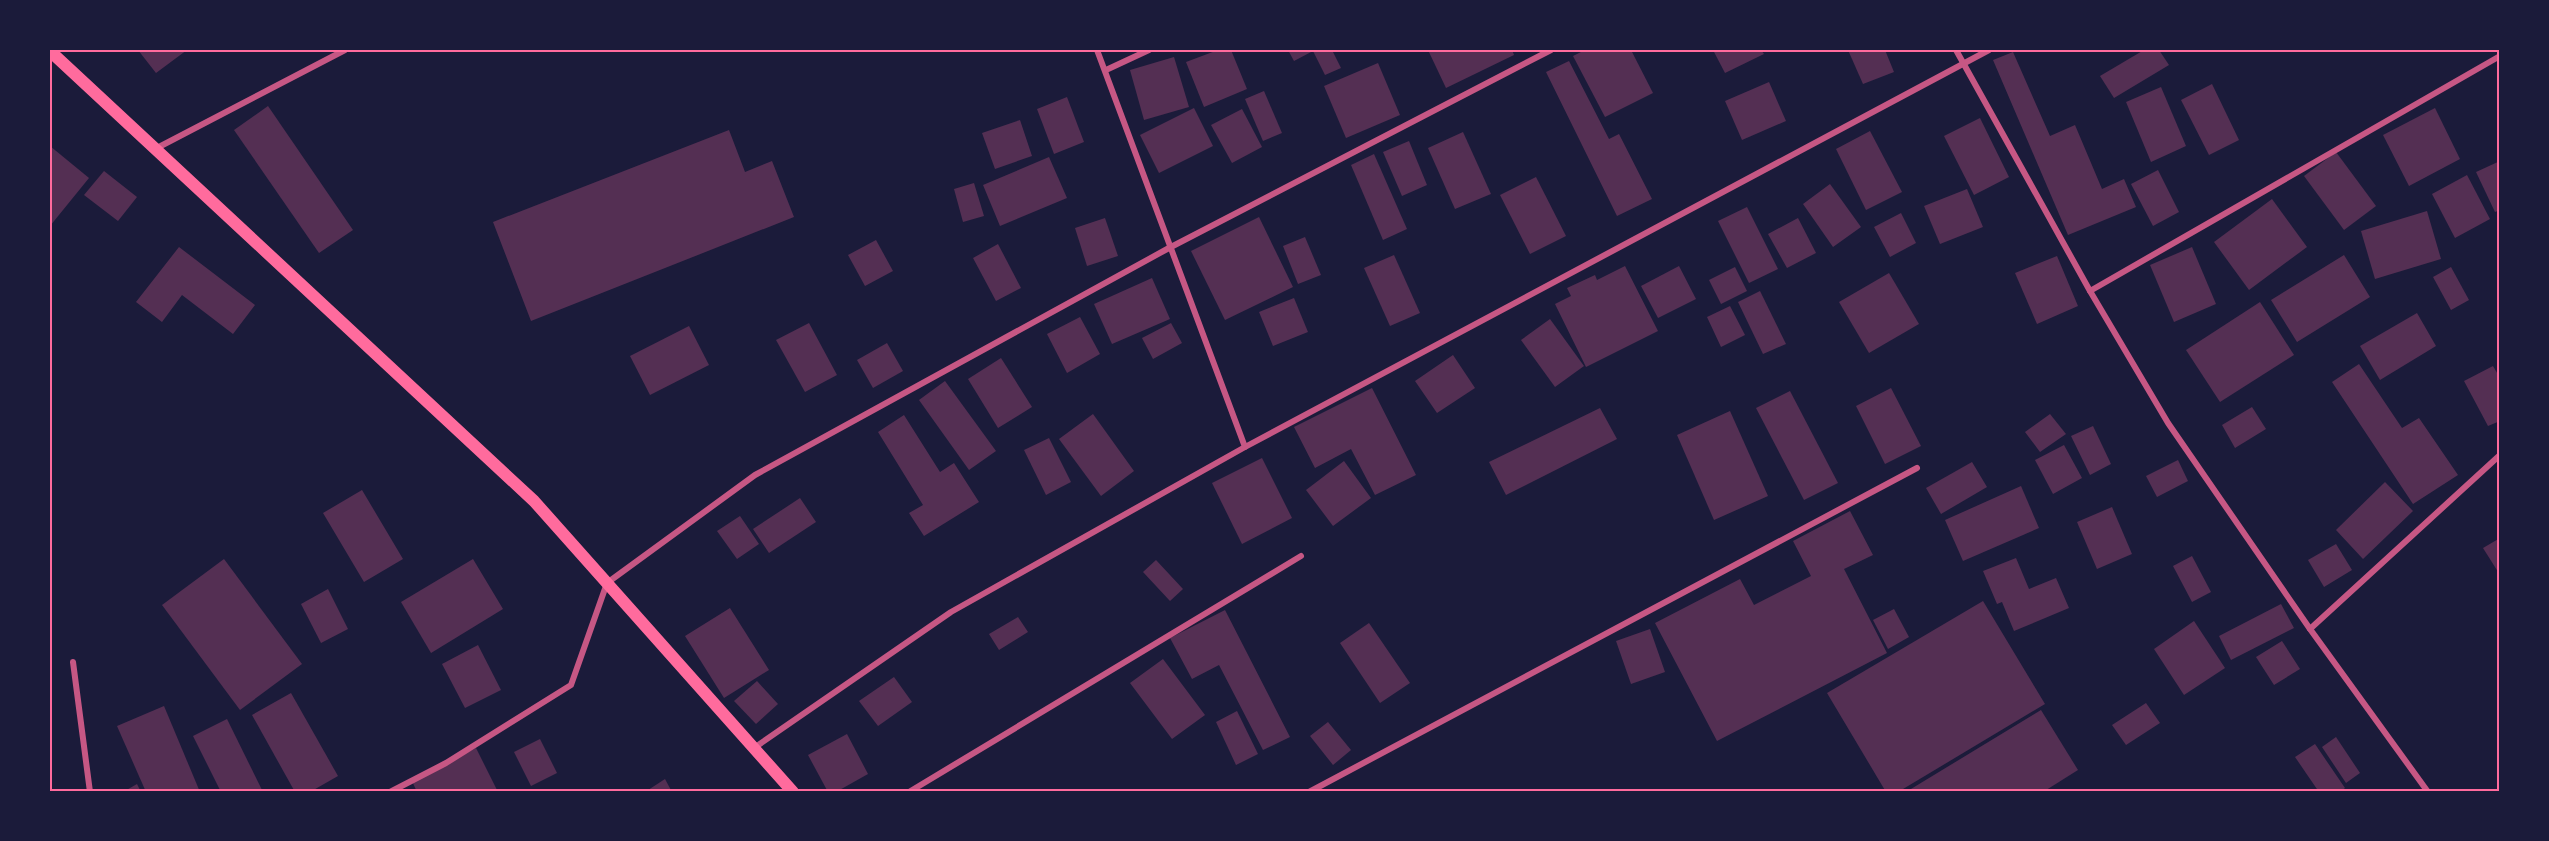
<svg xmlns="http://www.w3.org/2000/svg" width="2549" height="841" viewBox="0 0 2549 841" font-family="'PT Sans',sans-serif">
<style>
.building{fill:#542f53}
.lines{fill:none;stroke-linecap:round;stroke-linejoin:round}
.minor{stroke:#c65784;stroke-width:6}
.secondary{stroke:#ff6b9d;stroke-width:12}
.neatline{fill:none;stroke:#ff6b9d;stroke-width:2}
</style>
<rect width="100%" height="100%" fill="#1b1b3a"/>
<g class="building">
<polygon points="138,50 187,50 156,73"/>
<polygon points="1218,50 1231,50 1247,89 1204,107 1186,62"/>
<polygon points="1288,50 1332,50 1341,68 1325,75 1313,51 1294,61"/>
<polygon points="1428,50 1512,50 1514,55 1446,88"/>
<polygon points="1585,50 1631,50 1653,93 1605,117 1573,56"/>
<polygon points="1713,50 1761,50 1764,54 1725,73"/>
<polygon points="1848,50 1885,50 1894,72 1863,84"/>
<polygon points="2144,50 2159,50 2169,65 2114,98 2100,76"/>
<polygon points="2013,52 2050,136 2075,125 2102,189 2124,179 2136,207 2068,235 1993,60"/>
<polygon points="1174,57 1189,107 1144,120 1130,70"/>
<polygon points="1569,61 1609,139 1619,134 1652,199 1617,216 1546,72"/>
<polygon points="1378,63 1400,115 1346,138 1324,86"/>
<polygon points="1769,82 1786,121 1742,140 1725,101"/>
<polygon points="2212,84 2239,140 2209,155 2181,100"/>
<polygon points="2161,87 2186,146 2151,162 2126,102"/>
<polygon points="1264,91 1282,133 1263,141 1245,99"/>
<polygon points="1067,97 1084,142 1054,154 1037,109"/>
<polygon points="268,106 353,230 319,253 234,130"/>
<polygon points="1194,108 1213,146 1159,173 1140,135"/>
<polygon points="2435,108 2460,159 2409,186 2383,135"/>
<polygon points="1242,109 1262,147 1232,163 1211,125"/>
<polygon points="1980,118 2009,177 1974,195 1944,136"/>
<polygon points="1020,120 1032,156 995,169 982,133"/>
<polygon points="729,130 745,172 772,161 794,217 531,321 493,222"/>
<polygon points="1870,131 1902,192 1866,210 1836,149"/>
<polygon points="1463,132 1491,194 1455,209 1428,148"/>
<polygon points="1409,141 1427,185 1402,196 1383,152"/>
<polygon points="50,146 89,178 50,226"/>
<polygon points="2336,152 2376,206 2344,230 2304,176"/>
<polygon points="1374,154 1407,229 1383,240 1351,165"/>
<polygon points="1049,157 1067,198 1000,226 983,185"/>
<polygon points="2500,161 2500,210 2495,212 2476,172"/>
<polygon points="2158,170 2179,212 2153,226 2131,184"/>
<polygon points="104,171 137,197 118,221 84,195"/>
<polygon points="2467,175 2490,219 2455,238 2432,194"/>
<polygon points="1536,177 1566,236 1530,254 1500,195"/>
<polygon points="974,183 984,216 963,222 954,189"/>
<polygon points="1830,184 1861,227 1833,247 1803,204"/>
<polygon points="1967,189 1983,227 1940,244 1924,206"/>
<polygon points="2272,199 2307,247 2249,290 2214,242"/>
<polygon points="1747,207 1778,269 1749,283 1718,221"/>
<polygon points="2427,211 2441,259 2375,279 2361,231"/>
<polygon points="1901,213 1916,243 1890,257 1874,227"/>
<polygon points="1259,217 1293,287 1225,320 1191,251"/>
<polygon points="1105,218 1118,256 1087,266 1075,228"/>
<polygon points="1798,218 1816,253 1787,268 1768,234"/>
<polygon points="1305,237 1321,275 1298,284 1283,246"/>
<polygon points="876,240 893,271 865,286 848,255"/>
<polygon points="998,244 1021,288 996,301 973,258"/>
<polygon points="179,247 255,305 233,334 182,295 162,322 136,302"/>
<polygon points="2192,247 2216,304 2174,322 2150,265"/>
<polygon points="1394,255 1420,313 1390,326 1364,268"/>
<polygon points="2344,255 2370,297 2297,342 2271,300"/>
<polygon points="2057,256 2078,306 2037,324 2015,273"/>
<polygon points="1625,266 1658,331 1586,367 1555,304 1571,296 1567,288 1595,275 1597,280"/>
<polygon points="1679,266 1696,299 1658,318 1641,286"/>
<polygon points="1735,267 1747,291 1721,304 1709,280"/>
<polygon points="2451,267 2469,300 2451,310 2433,277"/>
<polygon points="1889,273 1919,324 1869,353 1839,302"/>
<polygon points="1152,278 1170,319 1112,344 1094,304"/>
<polygon points="1760,291 1786,344 1763,354 1738,302"/>
<polygon points="1294,298 1308,332 1273,346 1259,312"/>
<polygon points="2260,302 2294,355 2220,402 2186,350"/>
<polygon points="1730,306 1745,335 1721,347 1707,317"/>
<polygon points="2417,313 2436,346 2380,380 2360,346"/>
<polygon points="1080,317 1100,354 1067,373 1047,334"/>
<polygon points="1550,319 1584,366 1555,387 1521,340"/>
<polygon points="809,323 837,375 805,392 776,340"/>
<polygon points="1171,323 1182,343 1153,359 1142,338"/>
<polygon points="689,326 709,365 650,395 630,356"/>
<polygon points="887,343 903,371 873,388 857,360"/>
<polygon points="1453,355 1475,388 1437,413 1415,381"/>
<polygon points="1001,358 1032,407 998,428 968,379"/>
<polygon points="2359,364 2402,428 2419,418 2458,475 2413,504 2332,382"/>
<polygon points="2493,366 2500,378 2500,421 2488,426 2464,381"/>
<polygon points="945,381 996,451 969,470 919,400"/>
<polygon points="1372,388 1416,475 1375,495 1351,449 1315,468 1294,427"/>
<polygon points="1891,388 1921,446 1885,464 1856,406"/>
<polygon points="1790,391 1838,483 1804,500 1756,408"/>
<polygon points="2252,407 2266,429 2235,448 2222,425"/>
<polygon points="1600,408 1617,439 1506,495 1489,462"/>
<polygon points="1730,411 1768,496 1714,520 1677,435"/>
<polygon points="1093,414 1134,471 1101,496 1059,439"/>
<polygon points="2050,414 2066,434 2040,452 2025,432"/>
<polygon points="904,415 940,472 954,463 979,502 924,536 909,513 923,505 878,432"/>
<polygon points="2093,426 2111,464 2090,475 2071,436"/>
<polygon points="1049,438 1071,482 1046,495 1024,450"/>
<polygon points="2064,445 2082,478 2053,494 2035,460"/>
<polygon points="1262,458 1292,518 1242,544 1212,483"/>
<polygon points="2178,460 2188,481 2157,497 2146,476"/>
<polygon points="1344,461 1371,498 1333,526 1306,490"/>
<polygon points="1972,462 1987,487 1941,514 1926,488"/>
<polygon points="2385,482 2413,511 2363,559 2336,530"/>
<polygon points="2021,486 2039,528 1963,561 1945,520"/>
<polygon points="362,490 403,559 364,582 323,513"/>
<polygon points="800,498 816,522 769,553 753,529"/>
<polygon points="2112,507 2132,554 2097,569 2077,522"/>
<polygon points="1850,511 1873,555 1844,569 1887,653 1717,741 1655,623 1740,579 1754,605 1811,576 1793,541"/>
<polygon points="740,516 759,544 737,559 717,531"/>
<polygon points="2500,538 2500,575 2483,548"/>
<polygon points="2336,544 2352,570 2324,587 2308,560"/>
<polygon points="2192,556 2211,592 2192,602 2173,566"/>
<polygon points="2016,558 2029,589 2056,578 2069,608 2014,631 2002,602 1997,604 1983,571"/>
<polygon points="224,559 302,664 240,710 162,605"/>
<polygon points="473,559 503,609 431,653 401,602"/>
<polygon points="1156,560 1183,589 1170,601 1143,572"/>
<polygon points="328,589 348,629 321,643 301,604"/>
<polygon points="1983,601 2045,704 1898,792 1886,792 1827,693"/>
<polygon points="2281,604 2294,628 2231,660 2219,636"/>
<polygon points="730,608 769,670 724,698 685,636"/>
<polygon points="1894,609 1909,637 1888,649 1873,620"/>
<polygon points="1225,610 1290,737 1263,750 1219,665 1192,679 1170,638"/>
<polygon points="1018,617 1028,632 999,650 989,634"/>
<polygon points="2194,621 2225,668 2184,695 2154,649"/>
<polygon points="1369,623 1410,683 1380,703 1340,643"/>
<polygon points="1650,629 1665,672 1631,684 1616,641"/>
<polygon points="2282,641 2300,669 2274,685 2256,657"/>
<polygon points="478,645 501,690 465,708 442,664"/>
<polygon points="1163,659 1205,715 1172,739 1130,683"/>
<polygon points="894,677 912,702 878,726 859,701"/>
<polygon points="757,681 778,704 756,724 734,701"/>
<polygon points="291,693 338,776 310,792 295,792 252,715"/>
<polygon points="2146,703 2160,723 2126,745 2112,725"/>
<polygon points="164,706 200,792 146,792 117,726"/>
<polygon points="2041,710 2078,770 2043,792 1906,792"/>
<polygon points="1237,711 1258,754 1236,765 1216,722"/>
<polygon points="227,719 263,792 221,792 193,736"/>
<polygon points="1328,722 1351,750 1333,765 1310,736"/>
<polygon points="847,734 868,774 836,792 828,792 808,755"/>
<polygon points="2336,737 2360,773 2346,783 2322,747"/>
<polygon points="540,739 557,773 531,786 514,752"/>
<polygon points="2315,744 2345,788 2340,792 2319,792 2295,757"/>
<polygon points="476,748 498,792 417,792 412,781"/>
<polygon points="665,779 672,792 645,792"/>
<polygon points="137,784 141,792 123,792"/>
</g>
<g class="lines">
<g class="minor">
<polyline points="1097,50 1245,447"/>
<polyline points="1956,50 2090,291 2168,423 2310,629 2428,792"/>
<polyline points="1106,70 1149,50"/>
<polyline points="155,149 345,50"/>
<polyline points="2090,291 2500,56"/>
<polyline points="2310,629 2500,455"/>
<polyline points="73,662 90,792"/>
<polyline points="754,748 951,612 1245,447 1989,50"/>
<polyline points="390,792 446,763 571,685 607,583 755,475 1169,248 1551,50"/>
<polyline points="909,792 1301,556"/>
<polyline points="1309,792 1917,468"/>
</g>
<polyline class="secondary" points="50,51 534,501 793,792"/>
</g>
<rect width="2549" height="841" fill="none" stroke="#1b1b3a" stroke-width="102"/>
<rect x="51" y="51" width="2447" height="739" class="neatline"/>
</svg>
